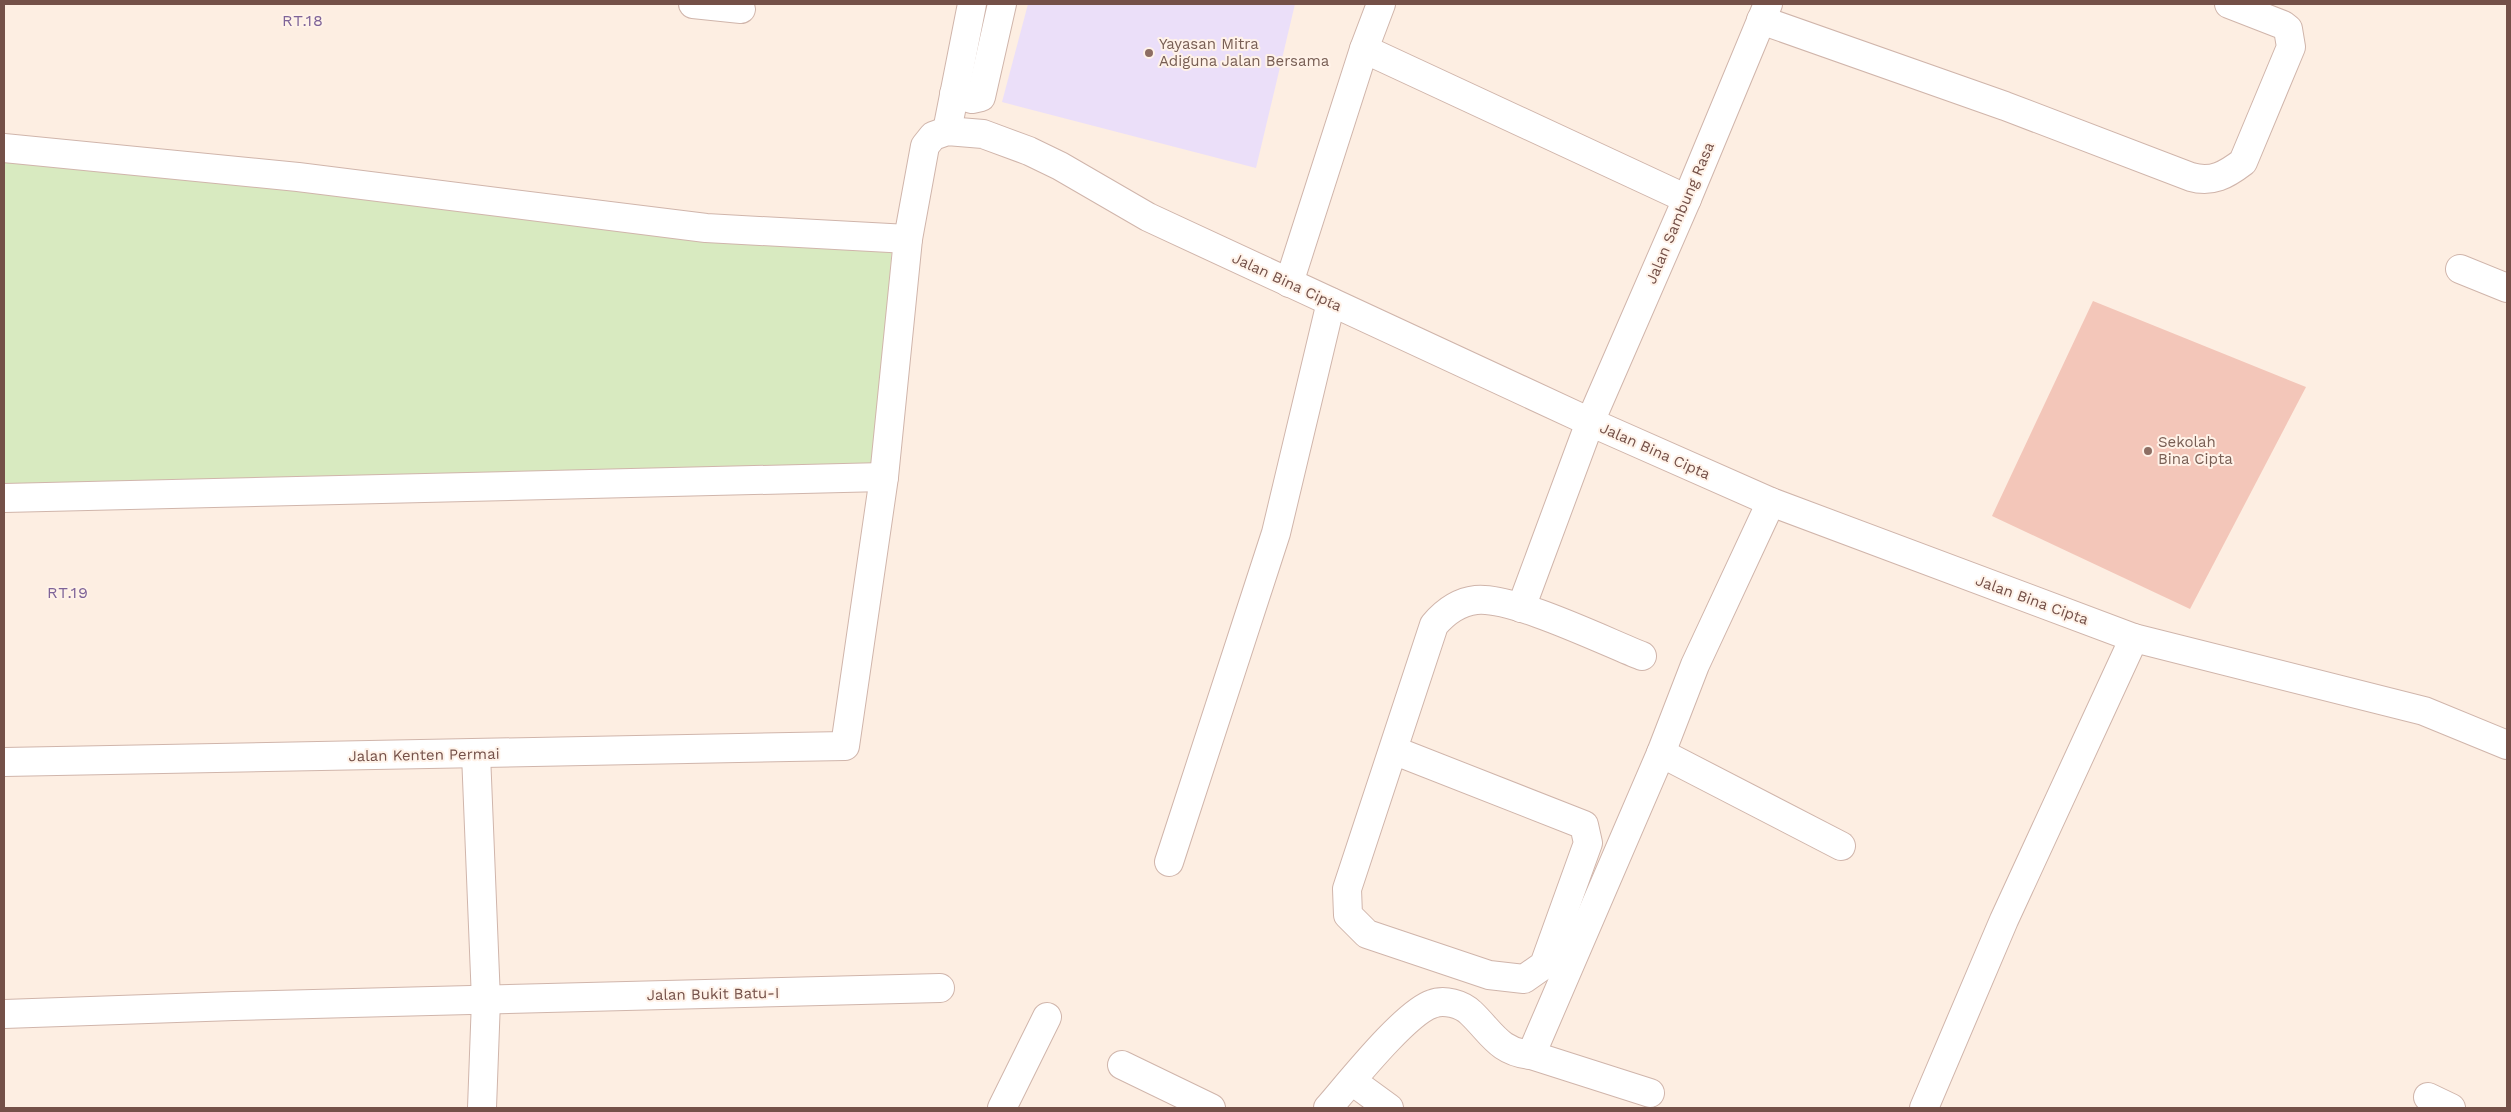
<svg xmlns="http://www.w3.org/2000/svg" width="2511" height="1112" viewBox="0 0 2511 1112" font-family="'Work Sans',sans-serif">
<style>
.education{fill:#ebdff9}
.green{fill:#d8eac0}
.building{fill:#f3c6b9}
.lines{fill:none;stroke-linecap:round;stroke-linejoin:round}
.minor-casing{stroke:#d0b5ab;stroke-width:30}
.minor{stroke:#fff;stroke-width:28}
.education-dot{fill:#8d6e63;stroke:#fff2e8;stroke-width:2}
.labels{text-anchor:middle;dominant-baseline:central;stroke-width:4;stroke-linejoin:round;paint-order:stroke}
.education-label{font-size:15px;fill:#785e54;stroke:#fff2e8;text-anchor:start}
.street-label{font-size:15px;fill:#745048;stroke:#fff2e8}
.neighbourhood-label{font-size:16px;letter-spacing:1px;fill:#7e6398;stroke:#fff2e8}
</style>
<rect width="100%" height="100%" fill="#fdeee2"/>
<polygon class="education" points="1028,4 1295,4 1256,168 1002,102"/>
<polygon class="green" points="4,149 892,248 874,472 4,486"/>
<polygon class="building" points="2093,301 2306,387 2190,609 1992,516"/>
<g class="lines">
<g class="minor-casing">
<g id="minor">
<polyline points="693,4 741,9"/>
<polyline points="1381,4 1364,49 1687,199"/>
<path d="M1761 20 2005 106 2191 177C2212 183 2226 175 2243 162L2291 47 2288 29 2283 25 2229 4"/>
<polyline points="954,94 972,99 981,97 1002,4"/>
<polyline points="947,131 972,4"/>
<polyline points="4,148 298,177 706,228 908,239"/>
<polyline points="2460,269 2507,288"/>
<polyline points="1289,283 1364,49"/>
<polyline points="4,498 884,477"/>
<polyline points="1521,608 1590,422 1687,199 1768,4"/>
<path d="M1393 750 1584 825 1588 843 1544 965 1524 979 1489 975 1367 934 1348 915 1347 889 1434 625C1445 612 1458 602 1476 600 1512 596 1604 641 1642 656"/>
<polyline points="1661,753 1841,846"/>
<polyline points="476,754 486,1000 482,1108"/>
<polyline points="4,762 845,746 884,477 908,239 925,146 933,136 947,131 983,134 1029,151 1060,166 1148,217 1590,422 1771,502 2134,638 2424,711 2507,745"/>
<polyline points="1169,862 1276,533 1331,302"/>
<polyline points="4,1014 234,1006 940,988"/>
<polyline points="1531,1055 1650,1093"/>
<polyline points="1122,1065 1211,1108"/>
<polyline points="1352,1081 1389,1108"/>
<polyline points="2428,1097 2451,1108"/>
<polyline points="1002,1108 1047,1017"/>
<path d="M1328 1108C1349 1084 1405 1013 1432 1004 1444 999 1462 1004 1471 1013 1492 1033 1499 1052 1531 1055L1661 753 1695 665 1771 502"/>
<polyline points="1924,1108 2004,920 2134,638"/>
</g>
</g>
<use href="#minor" class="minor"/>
</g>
<g class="education-dot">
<circle cx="1149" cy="53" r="5"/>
<circle cx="2148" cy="451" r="5"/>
</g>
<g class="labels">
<g class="education-label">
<text x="1159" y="44">Yayasan Mitra<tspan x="1159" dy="17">Adiguna Jalan Bersama</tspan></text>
<text x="2158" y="442">Sekolah<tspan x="2158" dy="17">Bina Cipta</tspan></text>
</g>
<g class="street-label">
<text transform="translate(1680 213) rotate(-67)">Jalan Sambung Rasa</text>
<text transform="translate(1287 282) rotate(25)">Jalan Bina Cipta</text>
<text transform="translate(1655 451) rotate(24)">Jalan Bina Cipta</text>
<text transform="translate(2032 600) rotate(20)">Jalan Bina Cipta</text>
<text transform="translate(424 755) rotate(-1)">Jalan Kenten Permai</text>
<text transform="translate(713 994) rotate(-1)">Jalan Bukit Batu-I</text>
</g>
<g class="neighbourhood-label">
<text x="303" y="20">RT.18</text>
<text x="68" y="592">RT.19</text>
</g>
</g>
<rect width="2511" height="1112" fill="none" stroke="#745048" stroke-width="10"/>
</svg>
